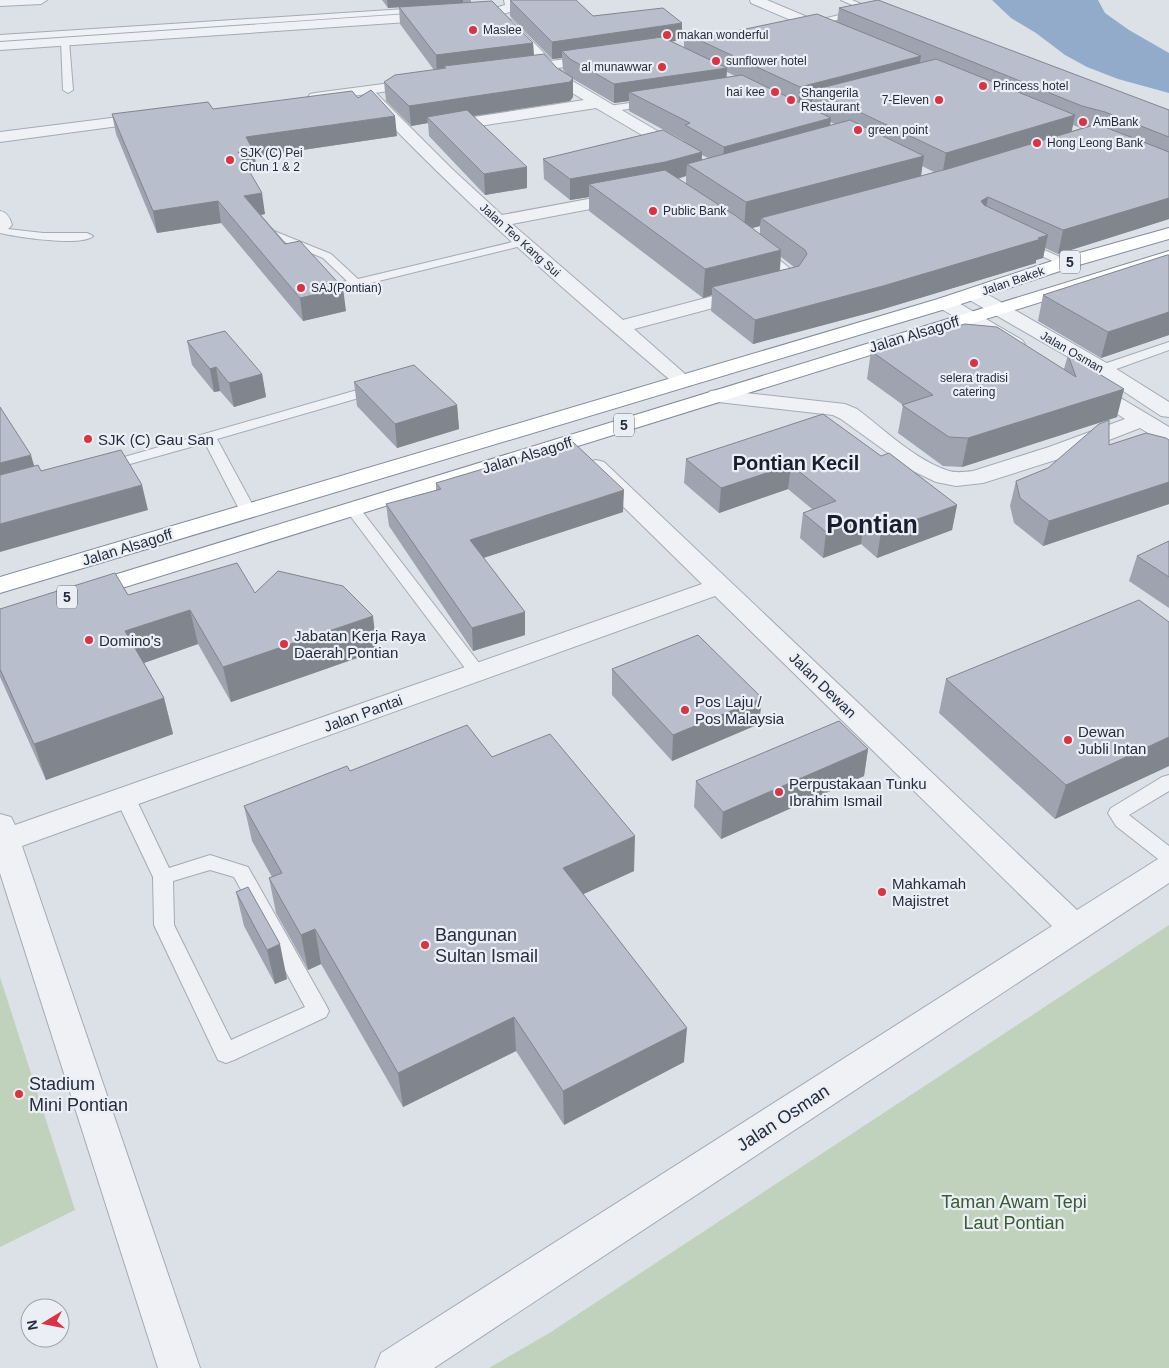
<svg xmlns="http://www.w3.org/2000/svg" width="1169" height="1368" viewBox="0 0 1169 1368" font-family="Arial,sans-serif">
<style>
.green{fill:#c0d2bc}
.water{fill:#93abcb}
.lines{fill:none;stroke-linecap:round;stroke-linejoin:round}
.service-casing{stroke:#a5aab5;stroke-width:2}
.minor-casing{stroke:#a5aab5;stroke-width:2}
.tertiary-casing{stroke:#a5aab5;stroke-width:2}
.trunk-casing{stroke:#828c9f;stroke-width:2}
.service{fill:#eff1f5;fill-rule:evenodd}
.minor{fill:#eff1f5;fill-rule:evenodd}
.tertiary{fill:#eff1f5;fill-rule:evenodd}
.trunk{fill:#fff;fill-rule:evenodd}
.wall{fill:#9ea3af;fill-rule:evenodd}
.shaded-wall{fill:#81858e}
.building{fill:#b8becb;stroke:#81858e}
.poi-dot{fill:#d93444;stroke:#ebeff5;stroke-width:2}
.labels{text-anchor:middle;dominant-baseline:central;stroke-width:4.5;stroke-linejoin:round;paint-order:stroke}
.far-poi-label{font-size:12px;fill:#242d3f;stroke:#ebeff5;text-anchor:start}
.far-street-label{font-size:12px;fill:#242d3f;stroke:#ebeff5}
.shield{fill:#ebeff5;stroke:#606776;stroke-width:1}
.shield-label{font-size:14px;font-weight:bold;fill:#242d3f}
.street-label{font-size:15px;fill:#242d3f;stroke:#ebeff5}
.poi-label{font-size:15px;fill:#242d3f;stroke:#ebeff5;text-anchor:start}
.near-poi-label{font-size:18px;fill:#242d3f;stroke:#ebeff5;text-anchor:start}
.near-street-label{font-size:18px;fill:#242d3f;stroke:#ebeff5}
.near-park-label{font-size:18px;fill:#365c30;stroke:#ebeff5}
.district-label{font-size:20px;font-weight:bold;fill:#171e2f;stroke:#ebeff5}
.town-label{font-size:25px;font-weight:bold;fill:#171e2f;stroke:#ebeff5}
</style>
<rect width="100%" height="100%" fill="#dce0e7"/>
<g class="green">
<polygon points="1169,925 1169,1368 489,1368 551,1332"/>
<polygon points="0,977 75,1210 0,1247"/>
</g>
<polygon class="water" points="992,0 1098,0 1105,13 1129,30 1169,53 1169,93 1118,79 1087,67 1065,55 1036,33 1011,18"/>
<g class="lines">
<g class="service-casing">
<g id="service">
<polygon points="841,0 852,0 882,13 875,15"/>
<polygon points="421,8 424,8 424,12 0,41 0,35"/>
<polygon points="860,10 863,10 863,14 810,26 806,23"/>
<polygon points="65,38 69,41 73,90 68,93 63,90 61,41"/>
<polygon points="652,100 657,103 655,105 608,112 603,109 608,106"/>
<path d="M0 211C7 212 10 218 12 225L8 229 43 233H87L93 236C82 247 16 237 0 233Z"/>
<polygon points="269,229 331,254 358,279 521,240 527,243 525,245 342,290 336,286 338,283 347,281 323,258 265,234 263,232"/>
<polygon points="1022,240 1069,261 1071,263 1069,265 1061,265 1018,245 1016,243 1018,241"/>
<polygon points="1169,342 1169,350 1108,372 1103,373 1096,369 1098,366"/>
<polygon points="371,386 378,390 376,393 217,439 256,511 253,514 243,514 240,511 205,443 105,471 100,470 98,467 100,464"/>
<polygon points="353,504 358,506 483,668 486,672 483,676 477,678 471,676 345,509 348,506"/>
<polygon points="1169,775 1169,791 1129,815 1169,846 1169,864 1162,862 1116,826 1108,813 1111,808 1162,777"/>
<path d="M125 790 132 792 135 797 169 868 210 855 248 867 326 1005 329 1011 326 1017 234 1060 226 1063 218 1060 154 925 153 877 115 797 118 792ZM210 870 234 877 305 1007 231 1040 174 925 173 881Z"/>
</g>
</g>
<g class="minor-casing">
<g id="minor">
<polygon points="0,0 47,0 41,4 0,6"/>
<polygon points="504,0 516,0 518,7 517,10 496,16 0,50 0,42 495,8 505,5"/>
<polygon points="750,0 767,0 838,30 840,33 838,36 828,36 751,3"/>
<polygon points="507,19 512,20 569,79 688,149 690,152 688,155 676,155 596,108 441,132 436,130 433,127 436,124 441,122 584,100 559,85 502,26 500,23"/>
<path d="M371 92 376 93 451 168 502 215 626 192 632 193 635 197 632 201 512 224 623 320 781 278 744 249 741 245 744 241 750 240 756 241 803 279 800 285 634 329 693 381 690 385 683 387 676 385C568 294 463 202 366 99L364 96 366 93Z"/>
<polygon points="973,288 980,290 1110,365 1169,402 1169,417 1161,416 1096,373 966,298 963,294 966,290"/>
<polygon points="945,297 952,299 1022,340 1025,344 1022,348 1015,350 1008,348 938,307 935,303 938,299"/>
<path d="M1087 380 1094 382 1169 427V443L1161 441 1140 428 1065 457 983 483 956 486 936 482 913 471 841 419 833 415 718 402 710 401 707 396 710 391 718 390 845 404 857 409C885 430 915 460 949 471 956 473 965 472 973 471L1049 447 1125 419 1080 390 1076 386 1080 382Z"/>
<polygon points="596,460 604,462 1077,910 1158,859 1169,855 1169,883 434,1368 375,1368 381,1353 1052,926 715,596 22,846 200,1368 158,1368 0,873 0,814 11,817 15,825 702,584 588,472 585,467 588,462"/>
</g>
</g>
<g class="tertiary-casing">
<g id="tertiary">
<polygon points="599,55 604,56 606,59 604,62 518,73 513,72 511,69 513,66 518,65"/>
<polygon points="421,79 426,80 428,83 426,86 315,101 310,100 308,97 310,94 315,93"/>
<polygon points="151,113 156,115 159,118 156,121 0,142 0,132"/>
</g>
</g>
<g class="trunk-casing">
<g id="trunk">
<polygon points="1169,228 1169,239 1072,267 952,307 0,593 0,577 938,299 1058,259"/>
<polygon points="1169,251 1169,262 93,597 84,600 75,597 71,592 75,587"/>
</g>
</g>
<use href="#service" class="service"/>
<use href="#minor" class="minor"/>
<use href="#tertiary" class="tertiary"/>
<use href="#trunk" class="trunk"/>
</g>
<g class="wall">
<path d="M382 0H471V2L533 43 534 55 557 68 566 73 563 70 562 58 552 59 510 16V0L593 16 682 40 671 41 684 48V33L703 38 837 22 839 8 1169 110V219L1058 254 1045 248 1043 258 1036 260V263L880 310 753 344 711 311 712 295 703 298 589 211V197L570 200 544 179 543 159 684 142V141L629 111V101L614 103 573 79V97L570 101 474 116 527 188 485 195 429 136 428 123 411 126 386 101 384 82 434 70 400 24 399 7 388 8ZM727 72 735 76 726 77ZM812 103 811 108 804 105ZM830 122 835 124 830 126ZM1073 125 1078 127 1081 128 1072 131ZM702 155 708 158 702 160ZM922 166 934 172 921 176ZM686 176V184L678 179ZM760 226V234L752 228ZM781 257 794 267 780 271Z"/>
<polygon points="213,109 397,136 255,157 256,170 249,171 265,214 261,215 346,311 303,321 221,223 157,233 116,134 112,114"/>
<polygon points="1169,255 1169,335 1101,358 1038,321 1043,295"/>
<polygon points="187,341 262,374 266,397 234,407 220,391 214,392 192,365"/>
<polygon points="871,351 1064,369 1068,355 1117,417 962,467 943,466 898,433 903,405 867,379"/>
<polygon points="354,382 457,405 459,429 397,448 357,406"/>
<polygon points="1169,440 1169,504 1043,546 1014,523 1010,506 1016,481 1109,445"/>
<polygon points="881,456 957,505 952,530 877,558 861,544 823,558 800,538 803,513 812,509 788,489 719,513 684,483 686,459"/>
<polygon points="436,483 623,512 483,558 525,635 473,651 389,526 386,504 436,491"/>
<polygon points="1169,541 1169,608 1129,581 1137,556"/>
<polygon points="255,593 377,651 231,702 198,644 144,663 164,698 173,734 46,780 0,677 0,609 128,595"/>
<polygon points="1169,622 1169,766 1055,819 939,713 946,679"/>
<polygon points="612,669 759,724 672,761 612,695"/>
<polygon points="868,749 864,776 721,839 694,807 696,781"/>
<polygon points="492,757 634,871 583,894 684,1062 564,1125 516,1051 403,1107 321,964 308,970 276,913 269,878 272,877 252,841 244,806 350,771"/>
<polygon points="236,892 287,979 275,984 244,926"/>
</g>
<g class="shaded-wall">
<polygon points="387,0 463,0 463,3 388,8"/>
<polygon points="682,23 682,40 568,57 562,51 562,58 552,59 552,42"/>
<polygon points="533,43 534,61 444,66 444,73 437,74 436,55"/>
<polygon points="921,56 918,74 813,90 812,103 798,106 800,87"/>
<polygon points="727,68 726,87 629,92 629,101 614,103 614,84"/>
<polygon points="573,78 573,97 570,101 433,122 427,117 428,123 411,126 409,106"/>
<polygon points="1075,115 1070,138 942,176 946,153"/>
<polygon points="395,116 397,136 255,157 256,170 242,172 238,152 246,137"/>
<polygon points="831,118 829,138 722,167 724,147"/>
<polygon points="702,152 701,172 687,164 686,176 665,182 589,184 589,197 570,200 570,179"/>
<polygon points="924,156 920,182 761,218 760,226 744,230 746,202"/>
<polygon points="527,167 527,188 485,195 484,174"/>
<polygon points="262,193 265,214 247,217 244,196"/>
<polygon points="988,197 984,219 981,201"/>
<polygon points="1169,198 1169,219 1058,254 1063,230"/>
<polygon points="218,201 221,223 157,233 153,211"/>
<polygon points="1048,235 1043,258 1036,260 1036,263 880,310 753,344 755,320"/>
<polygon points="781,250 779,278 712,287 712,295 703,298 705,269"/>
<polygon points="343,288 346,311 303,321 300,298"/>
<polygon points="1169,312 1169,335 1101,358 1108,332"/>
<polygon points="216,367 220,391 214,392 210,369"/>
<polygon points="262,374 266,397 234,407 229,383"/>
<polygon points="1124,389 1117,417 962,467 968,438"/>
<polygon points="457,405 459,429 397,448 395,424"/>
<polygon points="31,455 38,479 0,490 0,463"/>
<polygon points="791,465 788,489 719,513 721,488"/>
<polygon points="1169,482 1169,504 1043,546 1049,521"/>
<polygon points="142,485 148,510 0,552 0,524"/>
<polygon points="624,490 623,512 471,562 470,540"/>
<polygon points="957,505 952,530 877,558 881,532"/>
<polygon points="864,519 861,544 823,558 826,532"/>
<polygon points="190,610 198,644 135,666 125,631"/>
<polygon points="525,612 525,635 473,651 472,628"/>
<polygon points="373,616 377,651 231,702 223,667"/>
<polygon points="164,698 173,734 46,780 34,744"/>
<polygon points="762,698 759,724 672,761 673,735"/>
<polygon points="1169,737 1169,766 1055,819 1066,785"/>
<polygon points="868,749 864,776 721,839 723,812"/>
<polygon points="635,836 634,871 564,903 563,868"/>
<polygon points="315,929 321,964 308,970 301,935"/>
<polygon points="280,944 287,979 275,984 267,950"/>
<polygon points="514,1017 516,1051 403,1107 398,1073"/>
<polygon points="687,1028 684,1062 564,1125 563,1091"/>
</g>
<g class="building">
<polygon points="510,0 576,0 593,16 663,8 682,23 552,42"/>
<polygon points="878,0 1169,110 1169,137 1105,112 1082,106 839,8"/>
<polygon points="492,1 533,43 436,55 399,7"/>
<polygon points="817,14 921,56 800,87 684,33 695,31 703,38"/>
<polygon points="662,37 727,68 614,84 570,59 562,51"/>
<polygon points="544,54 557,68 573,78 570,82 409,106 384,82 395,75 446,68 444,66"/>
<polygon points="936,59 1075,115 946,153 813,90"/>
<polygon points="742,75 831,118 724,147 685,125 690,123 629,92"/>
<polygon points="371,90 395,116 246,137 253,150 238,152 262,193 244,196 285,244 300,241 343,288 300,298 218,201 153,211 112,114 208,102 213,109 352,91 358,98"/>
<polygon points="467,110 527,167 484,174 427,117"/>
<polygon points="850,120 924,156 746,202 687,164"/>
<polygon points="1097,124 1169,152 1169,198 1063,230 988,197 981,201 984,205 1048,235 1038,238 1041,239 883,286 755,320 712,287 799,266 807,254 805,250 761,218 951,168"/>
<polygon points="663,130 702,152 665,162 570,179 543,159"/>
<polygon points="665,170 736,216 781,250 705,269 589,184"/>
<polygon points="1167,255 1169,255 1169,312 1108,332 1043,295"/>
<polygon points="965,324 997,327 1076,377 1068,355 1124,389 968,438 949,437 902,405 933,395 871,351"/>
<polygon points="225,331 262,374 229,383 216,367 210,369 187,341"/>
<polygon points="414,365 457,405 395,424 354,382"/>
<polygon points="0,407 31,455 0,463"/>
<polygon points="823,414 881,456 889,453 957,505 881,532 864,519 826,532 803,513 836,501 791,465 721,488 686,459"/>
<polygon points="1109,420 1109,445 1146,433 1166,438 1169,440 1169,482 1049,521 1020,498 1016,481 1048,468 1099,424"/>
<polygon points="573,442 624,490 470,540 525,612 472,628 386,504 441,489 436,483"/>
<polygon points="121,450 142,485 0,524 0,475 38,465 41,471"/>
<polygon points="1169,541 1169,577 1137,556"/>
<polygon points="237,563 255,593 278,571 343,586 373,616 223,667 190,610 125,631 164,698 34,744 0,669 0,609 115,573 128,595"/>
<polygon points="1139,600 1169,622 1169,737 1066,785 946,679"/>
<polygon points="698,635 762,698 673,735 612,669"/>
<polygon points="839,721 868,749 723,812 696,781"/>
<polygon points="467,725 492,757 550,734 635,836 563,868 687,1028 563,1091 514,1017 398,1073 315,929 301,935 269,878 282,873 244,806 347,766 350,771"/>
<polygon points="248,887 280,944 267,950 236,892"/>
</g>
<g class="poi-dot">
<circle cx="473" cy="30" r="5"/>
<circle cx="667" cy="35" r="5"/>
<circle cx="716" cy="61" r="5"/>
<circle cx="662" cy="67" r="5"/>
<circle cx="983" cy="86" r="5"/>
<circle cx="775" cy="92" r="5"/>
<circle cx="791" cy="100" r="5"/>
<circle cx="939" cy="100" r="5"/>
<circle cx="1083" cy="122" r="5"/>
<circle cx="858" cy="130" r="5"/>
<circle cx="1037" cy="143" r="5"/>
<circle cx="230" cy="160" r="5"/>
<circle cx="653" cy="211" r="5"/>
<circle cx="301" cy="288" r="5"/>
<circle cx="974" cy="363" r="5"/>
<circle cx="88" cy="439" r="5"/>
<circle cx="89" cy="640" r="5"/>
<circle cx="284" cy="644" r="5"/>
<circle cx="685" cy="710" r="5"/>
<circle cx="1068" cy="740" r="5"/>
<circle cx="779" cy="792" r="5"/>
<circle cx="882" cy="892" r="5"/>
<circle cx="425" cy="945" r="5"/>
<circle cx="19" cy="1094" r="5"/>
</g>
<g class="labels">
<g class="far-poi-label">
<text x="483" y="30">Maslee</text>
<text x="677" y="35">makan wonderful</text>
<text x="726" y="61">sunflower hotel</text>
<text x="652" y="67" text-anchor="end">al munawwar</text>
<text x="993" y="86">Princess hotel</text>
<text x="765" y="92" text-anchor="end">hai kee</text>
<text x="801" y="93">Shangerila<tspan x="801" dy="14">Restaurant</tspan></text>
<text x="929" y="100" text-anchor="end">7-Eleven</text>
<text x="1093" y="122">AmBank</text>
<text x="868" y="130">green point</text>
<text x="1047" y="143">Hong Leong Bank</text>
<text x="240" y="153">SJK (C) Pei<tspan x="240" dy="14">Chun 1 &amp; 2</tspan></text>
<text x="663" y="211">Public Bank</text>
<text x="311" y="288">SAJ(Pontian)</text>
<text x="974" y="378" text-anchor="middle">selera tradisi<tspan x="974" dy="14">catering</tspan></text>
</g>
<g class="far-street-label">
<text transform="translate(520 240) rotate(42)">Jalan Teo Kang Sui</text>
<text transform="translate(1013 281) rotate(-19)">Jalan Bakek</text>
<text transform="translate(1072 352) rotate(30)">Jalan Osman</text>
</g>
<g class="shield">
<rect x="1060" y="250.5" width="20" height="23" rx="4"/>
<rect x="614" y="413.5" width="20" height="23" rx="4"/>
<rect x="57" y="585.5" width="20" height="23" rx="4"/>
</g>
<g class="shield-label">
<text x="1070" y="262">5</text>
<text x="624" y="425">5</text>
<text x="67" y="597">5</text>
</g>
<g class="street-label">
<text transform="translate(914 334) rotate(-17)">Jalan Alsagoff</text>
<text transform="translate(527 455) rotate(-17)">Jalan Alsagoff</text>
<text transform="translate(127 547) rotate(-17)">Jalan Alsagoff</text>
<text transform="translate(823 685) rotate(44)">Jalan Dewan</text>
<text transform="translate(363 713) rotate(-20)">Jalan Pantai</text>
</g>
<g class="poi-label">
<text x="98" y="439">SJK (C) Gau San</text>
<text x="294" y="635">Jabatan Kerja Raya<tspan x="294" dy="17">Daerah Pontian</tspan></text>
<text x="99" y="640">Domino's</text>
<text x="695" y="701">Pos Laju /<tspan x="695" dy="17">Pos Malaysia</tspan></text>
<text x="1078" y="731">Dewan<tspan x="1078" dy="17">Jubli Intan</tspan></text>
<text x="789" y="783">Perpustakaan Tunku<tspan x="789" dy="17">Ibrahim Ismail</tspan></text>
<text x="892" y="883">Mahkamah<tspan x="892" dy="17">Majistret</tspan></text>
</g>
<g class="near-poi-label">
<text x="435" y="935">Bangunan<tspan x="435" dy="21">Sultan Ismail</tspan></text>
<text x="29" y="1084">Stadium<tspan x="29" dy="21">Mini Pontian</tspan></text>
</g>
<g class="near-street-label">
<text transform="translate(783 1118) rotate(-33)">Jalan Osman</text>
</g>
<g class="near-park-label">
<text x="1014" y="1202">Taman Awam Tepi<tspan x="1014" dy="21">Laut Pontian</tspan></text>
</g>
<g class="district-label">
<text x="796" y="463">Pontian Kecil</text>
</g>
<g class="town-label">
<text x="872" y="524">Pontian</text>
</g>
</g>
<g transform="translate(45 1323) rotate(260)"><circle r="24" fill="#ebeff5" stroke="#9ba1ac"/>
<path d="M0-4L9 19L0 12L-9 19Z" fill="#d93444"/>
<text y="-8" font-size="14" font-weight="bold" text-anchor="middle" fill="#242d3f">N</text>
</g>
</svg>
